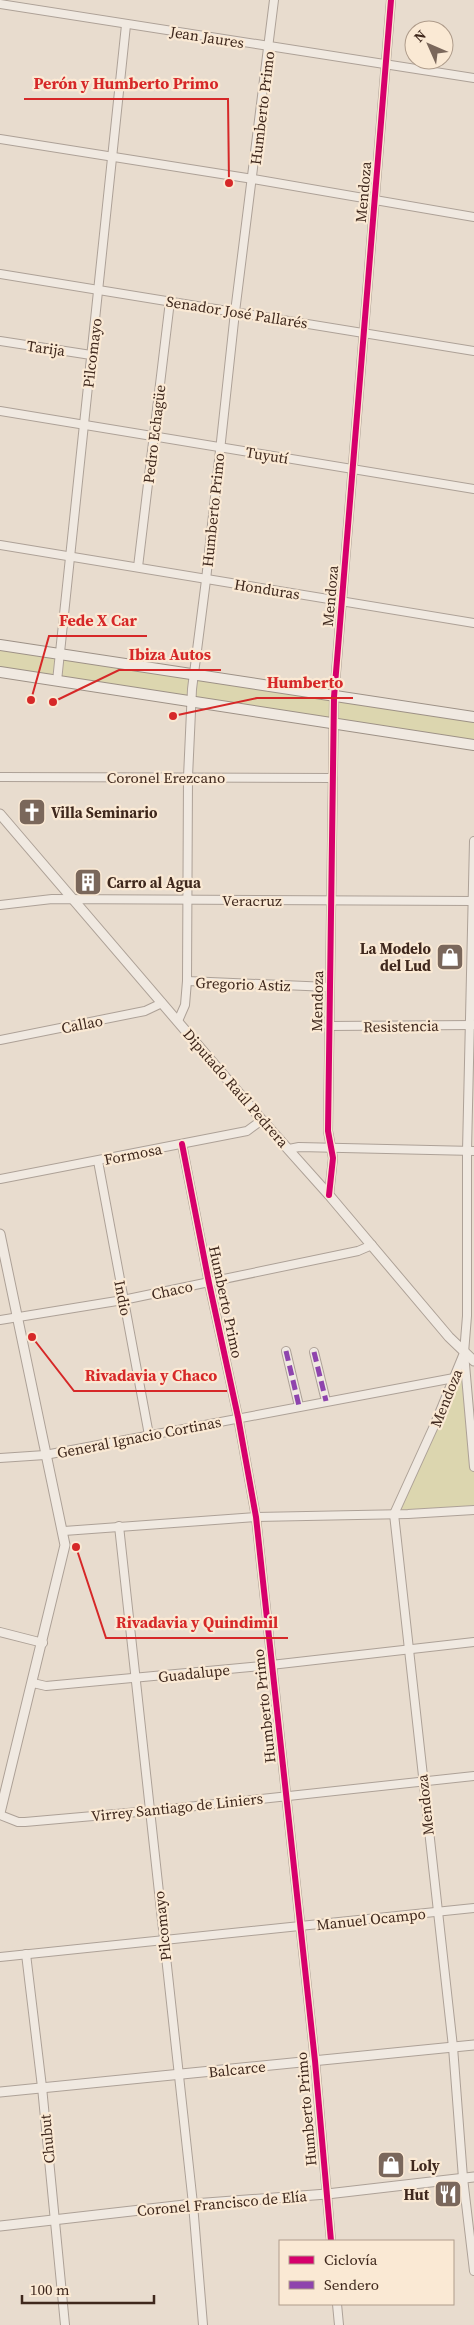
<svg xmlns="http://www.w3.org/2000/svg" width="474" height="2325" viewBox="0 0 474 2325" font-family="'Source Serif 4',serif">
<style>
.green{fill:#dcd6af}
.lines{fill:none;stroke-linecap:round;stroke-linejoin:round}
.minor-casing{stroke:#ada197;stroke-width:10}
.tertiary-casing{stroke:#ada197;stroke-width:11}
.secondary-casing{stroke:#9d9186;stroke-width:12}
.minor{stroke:#f0e9e1;stroke-width:8}
.tertiary{stroke:#f0e9e1;stroke-width:9}
.secondary{stroke:#f0e9e1;stroke-width:10}
.quiet{stroke:#8e44ad;stroke-width:5;stroke-dasharray:10 5;stroke-linecap:butt}
.cycleway-casing{stroke:#fae9d4;stroke-width:9}
.cycleway{stroke:#d6006c;stroke-width:6}
.labels{text-anchor:middle;dominant-baseline:central;stroke-width:4.5;stroke-linejoin:round;paint-order:stroke}
.street-label{font-size:15px;fill:#3f281d;stroke:#fae9d4}
.poi-label{font-size:15px;font-weight:bold;fill:#3f281d;stroke:#fae9d4;text-anchor:start}
.leader{fill:none;stroke:#d62828;stroke-width:2}
.callout-dot{fill:#d62828;stroke:#fae9d4;stroke-width:2}
.callout-label{font-size:16px;text-anchor:middle;font-weight:bold;fill:#d62828;stroke:#fae9d4;stroke-width:4.5;stroke-linejoin:round;paint-order:stroke}
</style>
<rect width="100%" height="100%" fill="#e8dcce"/>
<g class="green">
<polygon points="0,645 474,717 474,745 0,672"/>
<polygon points="464,1353 474,1467 474,1510 394,1514"/>
</g>
<g class="lines">
<g class="minor-casing">
<g id="minor">
<polyline points="0,4 474,78"/>
<polyline points="0,139 253,179 474,217"/>
<polyline points="0,274 474,351"/>
<polyline points="0,341 91,355"/>
<polyline points="0,411 474,489"/>
<polyline points="0,545 474,623"/>
<polyline points="138,567 170,301"/>
<polyline points="57,681 126,25"/>
<polyline points="0,777 333,778"/>
<polyline points="474,841 467,1151 467,1316 464,1353 474,1467"/>
<polyline points="0,905 52,899 474,901"/>
<polyline points="187,981 329,987"/>
<polyline points="178,1021 185,1005 187,981 188,777 192,689 206,580 235,312 274,0"/>
<polyline points="328,1026 474,1025"/>
<polyline points="0,1040 145,1011 162,1003"/>
<polyline points="182,1144 209,1283 238,1417 256,1517 315,2061 331,2241"/>
<polyline points="289,1149 299,1147 474,1151"/>
<polyline points="98,1161 149,1435"/>
<polyline points="0,1179 247,1131 262,1120"/>
<polyline points="329,1195 333,1158 328,1131 334,697 391,0"/>
<polyline points="0,1320 123,1300 358,1251 372,1245"/>
<polyline points="286,1351 299,1406"/>
<polyline points="314,1352 326,1401"/>
<polyline points="464,1353 434,1426 394,1514 453,2047 463,2178 474,2271"/>
<polyline points="0,1458 45,1455 454,1378"/>
<polyline points="119,1526 193,2204 203,2325"/>
<polyline points="64,1531 256,1517 408,1514 474,1510"/>
<polyline points="0,1632 43,1643"/>
<polyline points="33,1683 46,1686 271,1665 474,1642"/>
<polyline points="0,1815 18,1822 25,1822 150,1811 474,1776"/>
<polyline points="26,1954 42,2087 65,2325"/>
<polyline points="0,1957 474,1908"/>
<polyline points="337,2304 339,2325"/>
</g>
</g>
<g class="tertiary-casing">
<g id="tertiary">
<polyline points="0,814 262,1120 329,1195 449,1337 474,1361"/>
<polyline points="0,1234 65,1545 0,1813"/>
<polyline points="0,2092 474,2045"/>
<polyline points="0,2226 193,2204 327,2194 474,2177"/>
</g>
</g>
<g class="secondary-casing">
<g id="secondary">
<polyline points="0,645 474,717"/>
<polyline points="0,672 474,745"/>
</g>
</g>
<use href="#minor" class="minor"/>
<use href="#tertiary" class="tertiary"/>
<use href="#secondary" class="secondary"/>
<g class="quiet">
<polyline points="286,1351 299,1406"/>
<polyline points="314,1352 326,1401"/>
</g>
<g class="cycleway-casing">
<g id="cycleway">
<polyline points="182,1144 209,1283 238,1417 256,1517 315,2061 331,2241"/>
<polyline points="329,1195 333,1158 328,1131 334,697 391,0"/>
</g>
</g>
<use href="#cycleway" class="cycleway"/>
</g>
<defs>
<g id="church-square" transform="scale(1.4375)"><rect x="-9" y="-9" width="18" height="18" rx="4" fill="#7a675b" stroke="#fae9d4"/><path d="M-1.2-6h2.4v3.5h3.3v2.4h-3.3V6h-2.4V-.1h-3.3v-2.4h3.3Z" fill="#fff"/></g>
<g id="building-square" transform="scale(1.4375)"><rect x="-9" y="-9" width="18" height="18" rx="4" fill="#7a675b" stroke="#fae9d4"/><path d="M-4-6H4V6H1V3H-1V6H-4ZM-2.5-4.3h1.7v1.8h-1.7ZM.8-4.3h1.7v1.8H.8ZM-2.5-1h1.7V.8h-1.7ZM.8-1h1.7V.8H.8Z" fill="#fff"/></g>
<g id="shop-square" transform="scale(1.4375)"><rect x="-9" y="-9" width="18" height="18" rx="4" fill="#7a675b" stroke="#fae9d4"/><path d="M-5-2.5h2.3a2.7 3.5 0 0 1 5.4 0H5L5.5 6h-11ZM-1.5-2.5h3a1.5 2.3 0 0 0-3 0Z" fill="#fff"/></g>
<g id="restaurant-square" transform="scale(1.4375)"><rect x="-9" y="-9" width="18" height="18" rx="4" fill="#7a675b" stroke="#fae9d4"/><path d="M-5-6h1v4h1v-4h1v4h1v-4h1v5L-1.5 .5V6h-2V.5L-5-1ZM5-6V6H3V1.5H1.5Q1.5-4 5-6Z" fill="#fff"/></g>
</defs>
<g fill-rule="evenodd">
<use href="#church-square" x="32" y="812"/>
<use href="#building-square" x="88" y="882"/>
<use href="#shop-square" x="450" y="957"/>
<use href="#shop-square" x="391" y="2165"/>
<use href="#restaurant-square" x="448" y="2194"/>
</g>
<g class="labels">
<g class="street-label">
<text transform="translate(207 37) rotate(9)">Jean Jaures</text>
<text transform="translate(262 108) rotate(-83)">Humberto Primo</text>
<text transform="translate(363 192) rotate(-85)">Mendoza</text>
<text transform="translate(237 312) rotate(9)">Senador José Pallarés</text>
<text transform="translate(46 348) rotate(8)">Tarija</text>
<text transform="translate(92 353) rotate(-83)">Pilcomayo</text>
<text transform="translate(154 434) rotate(-83)">Pedro Echagüe</text>
<text transform="translate(267 455) rotate(9)">Tuyutí</text>
<text transform="translate(213 510) rotate(-84)">Humberto Primo</text>
<text transform="translate(267 589) rotate(9)">Honduras</text>
<text transform="translate(330 596) rotate(-85)">Mendoza</text>
<text x="166" y="777">Coronel Erezcano</text>
<text x="252" y="900">Veracruz</text>
<text transform="translate(243 984) rotate(2)">Gregorio Astiz</text>
<text transform="translate(317 1001) rotate(-89)">Mendoza</text>
<text transform="translate(82 1024) rotate(-11)">Callao</text>
<text transform="translate(401 1026) rotate(-1)">Resistencia</text>
<text transform="translate(236 1088) rotate(49)">Diputado Raúl Pedrera</text>
<text transform="translate(133 1154) rotate(-11)">Formosa</text>
<text transform="translate(172 1290) rotate(-12)">Chaco</text>
<text transform="translate(123 1298) rotate(79)">Indio</text>
<text transform="translate(226 1302) rotate(78)">Humberto Primo</text>
<text transform="translate(446 1398) rotate(-68)">Mendoza</text>
<text transform="translate(139 1437) rotate(-11)">General Ignacio Cortinas</text>
<text transform="translate(194 1673) rotate(-6)">Guadalupe</text>
<text transform="translate(264 1706) rotate(-96)">Humberto Primo</text>
<text transform="translate(425 1805) rotate(-96)">Mendoza</text>
<text transform="translate(177 1807) rotate(-6)">Virrey Santiago de Liniers</text>
<text transform="translate(371 1919) rotate(-6)">Manuel Ocampo</text>
<text transform="translate(162 1926) rotate(-96)">Pilcomayo</text>
<text transform="translate(237 2069) rotate(-6)">Balcarce</text>
<text transform="translate(306 2109) rotate(-95)">Humberto Primo</text>
<text transform="translate(47 2139) rotate(-95)">Chubut</text>
<text transform="translate(222 2203) rotate(-5)">Coronel Francisco de Elía</text>
</g>
<g class="poi-label">
<text x="51" y="812">Villa Seminario</text>
<text x="107" y="882">Carro al Agua</text>
<text x="431" y="948" text-anchor="end">La Modelo<tspan x="431" dy="17">del Lud</tspan></text>
<text x="410" y="2165">Loly</text>
<text x="429" y="2194" text-anchor="end">Hut</text>
</g>
</g>
<path class="leader" d="M229 183L228 99H24M31 700L49 636H147M53 702L119 670H221M173 716L257 698H353M32 1337L74 1391H227M76 1547L106 1638H288"/>
<g class="callout-dot">
<circle cx="229" cy="183" r="5"/>
<circle cx="31" cy="700" r="5"/>
<circle cx="53" cy="702" r="5"/>
<circle cx="173" cy="716" r="5"/>
<circle cx="32" cy="1337" r="5"/>
<circle cx="76" cy="1547" r="5"/>
</g>
<g class="callout-label">
<text x="126" y="89">Perón y Humberto Primo</text>
<text x="98" y="626">Fede X Car</text>
<text x="170" y="660">Ibiza Autos</text>
<text x="305" y="688">Humberto</text>
<text x="151" y="1381">Rivadavia y Chaco</text>
<text x="197" y="1628">Rivadavia y Quindimil</text>
</g>
<rect x="279" y="2240" width="175" height="65" fill="#fae9d4" stroke="#af9c8b"/>
<rect x="289" y="2256" width="25" height="8" fill="#d6006c" stroke="#af9c8b"/>
<text x="324" y="2265" font-size="15" fill="#3f281d">Ciclovía</text>
<rect x="289" y="2281" width="25" height="8" fill="#8e44ad" stroke="#af9c8b"/>
<text x="324" y="2290" font-size="15" fill="#3f281d">Sendero</text>
<g transform="translate(429 45) rotate(315)"><circle r="24" fill="#fae9d4" stroke="#af9c8b"/>
<path d="M0-4L9 19L0 12L-9 19Z" fill="#7a675b"/>
<text y="-8" font-size="14" font-weight="bold" text-anchor="middle" fill="#3f281d">N</text>
</g>
<path d="M22 2295v8h132v-8" fill="none" stroke="#3f281d" stroke-width="2.5"/>
<text x="30" y="2295" font-size="15" fill="#3f281d" stroke="#fae9d4" stroke-width="4" paint-order="stroke">100 m</text>
</svg>
